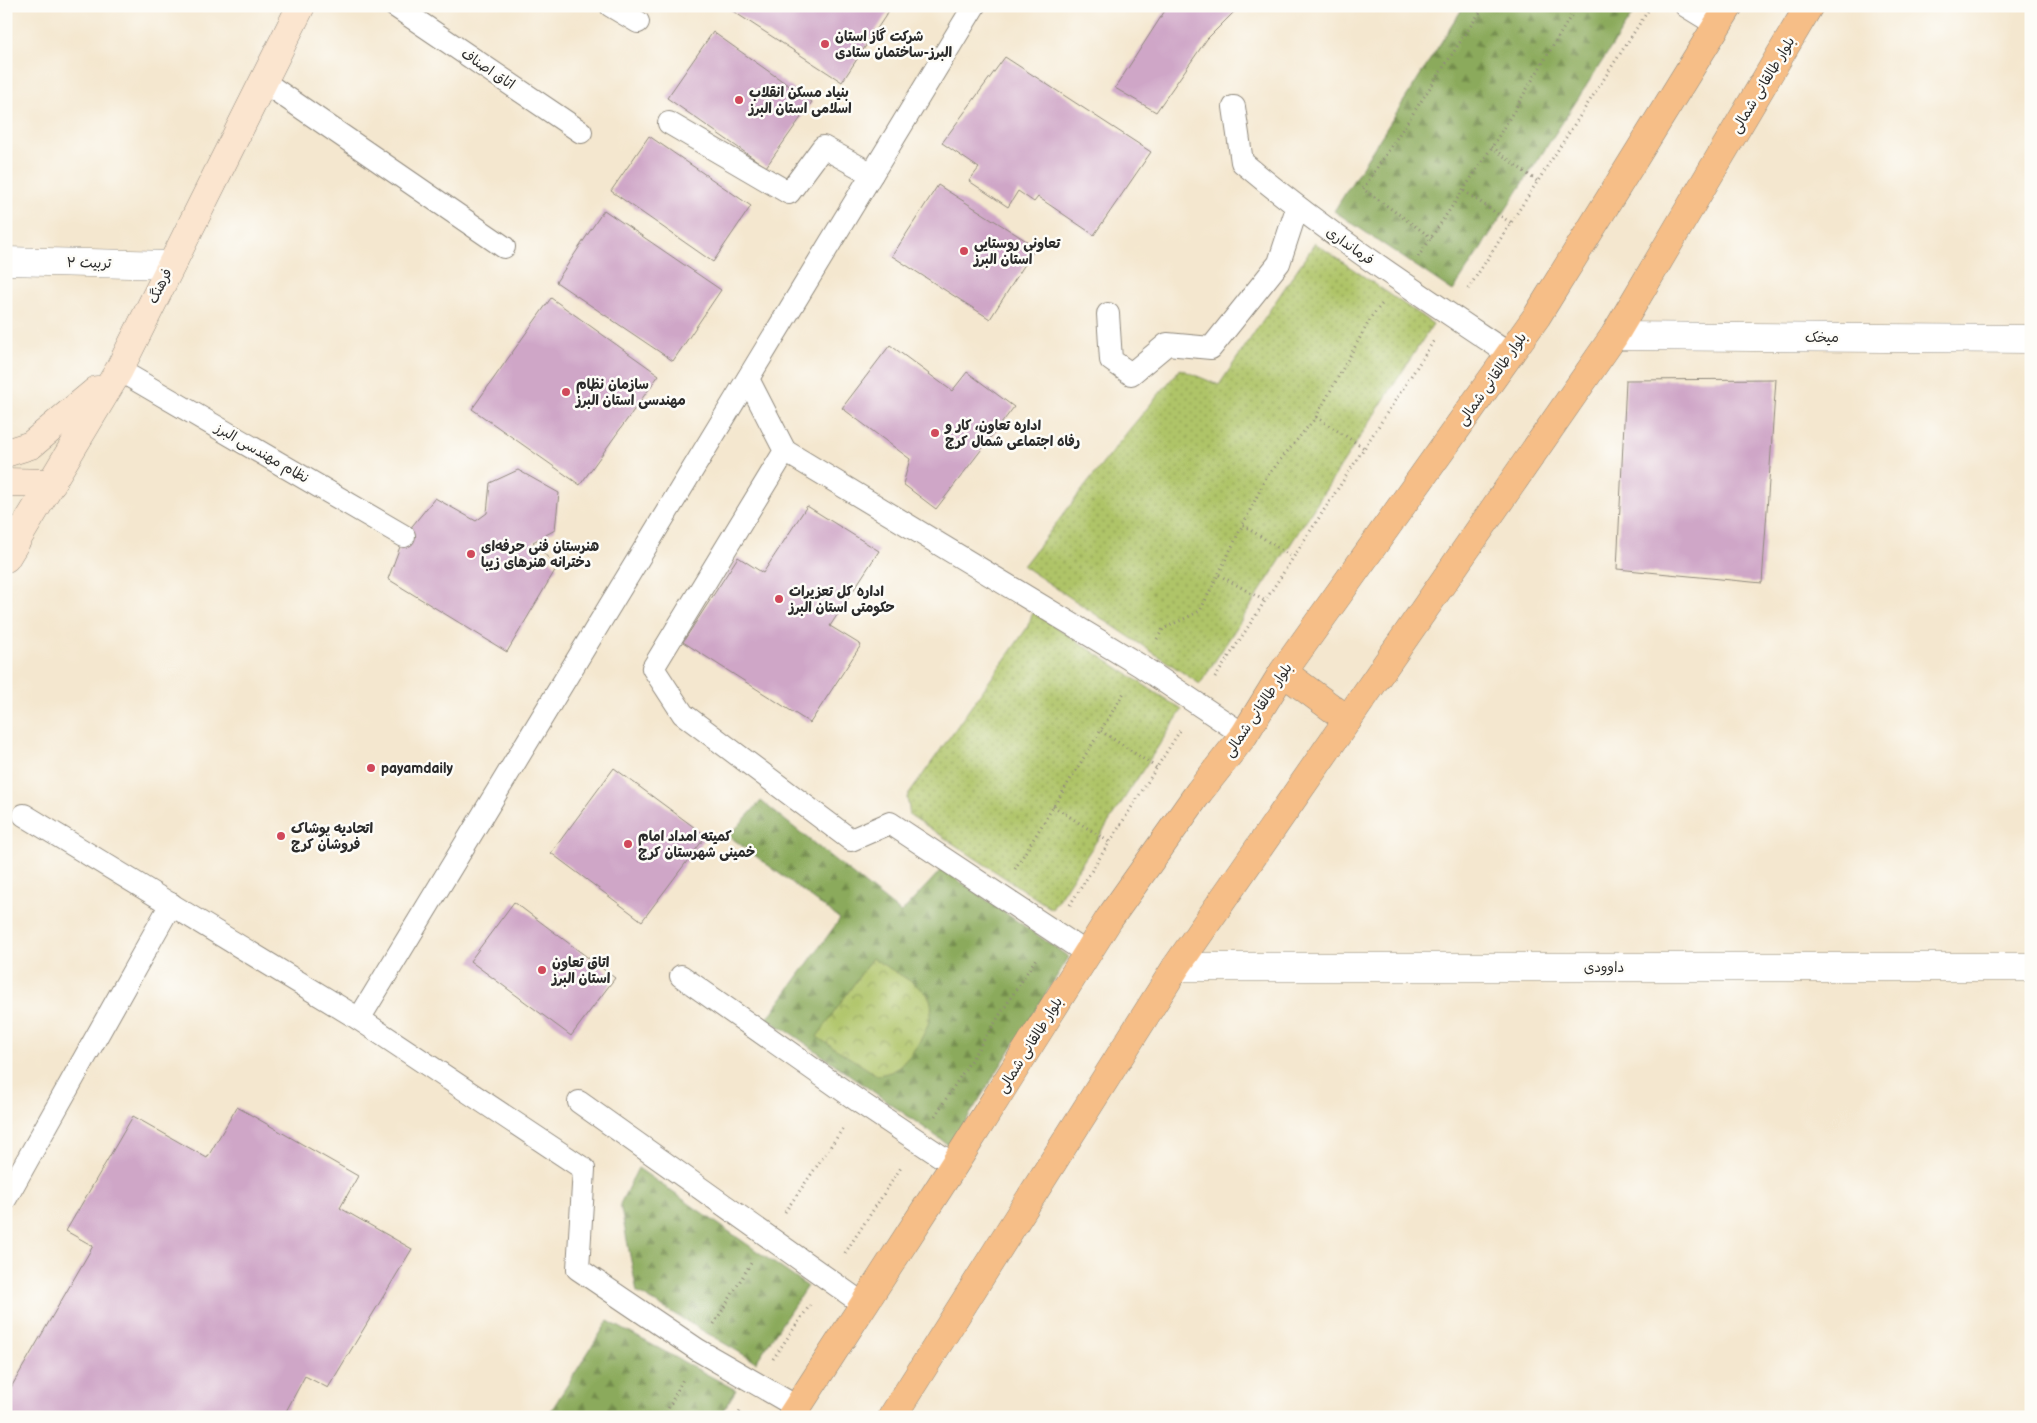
<svg xmlns="http://www.w3.org/2000/svg" width="2037" height="1423" viewBox="0 0 2037 1423" font-family="'Balsamiq Sans','Playpen Sans Arabic',sans-serif">
<style>
.grass{fill:url(#grass-dots);stroke:#6d784a}
.forest{fill:url(#forest-firs);stroke:#5b6a44}
.park{fill:url(#park-crowns);stroke:#6d784a}
.building{fill:#cfa6c7}
.lines{fill:none;stroke-linecap:round;stroke-linejoin:round}
.lane-casing{stroke:#90897d;stroke-width:24}
.street-casing{stroke:#90897d;stroke-width:29}
.secondary-casing{stroke:#90897d;stroke-width:29}
.primary-casing{stroke:#90897d;stroke-width:29}
.path{stroke:#90897d;stroke-width:3;stroke-dasharray:1 4;stroke-linecap:butt}
.lane{stroke:#fff;stroke-width:22}
.street{stroke:#fff;stroke-width:28}
.secondary{stroke:#fbe5cf;stroke-width:28}
.primary{stroke:#f6be87;stroke-width:28}
.poi-dot{fill:#d1495b;stroke:#fdfcf7;stroke-width:2}
.labels{text-anchor:middle;dominant-baseline:central;stroke-width:5;stroke-linejoin:round;paint-order:stroke}
.poi-label{font-size:14px;font-weight:bold;fill:#2b2b2b;stroke:#fdfcf7;text-anchor:start}
.street-label{font-size:14px;fill:#2b2b2b;stroke:#fdfcf7}
</style>
<defs>
<pattern id="grass-dots" width="8" height="8" patternUnits="userSpaceOnUse" patternTransform="scale(1.25)"><rect width="8" height="8" fill="#afc468"/><path d="M2 2h.1M6 6h.1" fill="none" stroke="#8f9f56" stroke-width="1.8" stroke-linecap="round"/></pattern>
<pattern id="forest-firs" width="22" height="20" patternUnits="userSpaceOnUse" patternTransform="scale(1.25)"><rect width="22" height="20" fill="#8baa5c"/><path d="M5 1l3.5 6h-7zM16 11l3.5 6h-7z" fill="#728b4c"/></pattern>
<pattern id="park-crowns" width="20" height="18" patternUnits="userSpaceOnUse" patternTransform="scale(1.25)"><rect width="20" height="18" fill="#afc468"/><path d="M2 6a3 3 0 1 1 6 0M12 15a3 3 0 1 1 6 0" fill="none" stroke="#8f9f56"/></pattern>
</defs>
<rect width="100%" height="100%" fill="#fdfcf7"/>
<filter id="ink" filterUnits="userSpaceOnUse"><feTurbulence type="fractalNoise" baseFrequency=".02" numOctaves="2"/><feDisplacementMap in="SourceGraphic" scale="10" xChannelSelector="R" yChannelSelector="G"/><feConvolveMatrix kernelMatrix="1 2 1 2 8 2 1 2 1" color-interpolation-filters="sRGB"/></filter>
<filter id="wash" filterUnits="userSpaceOnUse"><feTurbulence type="fractalNoise" baseFrequency=".0096" numOctaves="4" result="noise"/><feDisplacementMap in="SourceGraphic" scale="20" xChannelSelector="R" yChannelSelector="G"/><feGaussianBlur stdDeviation="1.12" result="paint"/><feColorMatrix in="noise" values="0 0 0 0 0 0 0 0 0 0 0 0 0 0 0 0 0 1.4 0 .05"/><feComposite in="paint" operator="in"/></filter>
<g filter="url(#wash)">
<rect width="100%" height="100%" fill="#f4e7cf"/>
<g class="grass">
<polygon points="1315,243 1433,324 1200,684 1023,566 1129,430 1180,369 1219,385"/>
<polygon points="1033,612 1182,710 1052,909 910,815 907,797 1027,628"/>
</g>
<g class="forest">
<polygon points="1464,6 1638,6 1453,291 1334,211"/>
<polygon points="761,801 901,913 942,869 1069,957 950,1146 792,1034 767,1019 840,919 729,836"/>
<polygon points="638,1168 807,1286 756,1362 637,1292 620,1204"/>
<polygon points="608,1321 736,1390 719,1417 547,1417"/>
</g>
<path class="park" d="M872 958C883 965 924 987 929 997 940 1017 911 1059 895 1070 890 1073 882 1074 877 1075L817 1037Z"/>
<g id="blocks">
<g class="building">
<polygon points="725,6 892,6 842,82"/>
<polygon points="1168,6 1240,6 1207,39 1156,112 1115,88"/>
<polygon points="713,32 812,102 766,167 667,98"/>
<polygon points="1005,57 1151,152 1094,235 1038,197 1034,202 1018,191 1008,207 969,181 979,168 942,143"/>
<polygon points="649,136 751,206 713,262 611,191"/>
<polygon points="938,185 1036,247 990,319 892,256"/>
<polygon points="604,210 721,290 673,361 556,282"/>
<polygon points="551,298 659,375 580,485 472,409"/>
<polygon points="890,345 952,391 967,372 1014,407 936,509 903,484 910,459 842,408"/>
<polygon points="1776,379 1762,583 1617,569 1626,380"/>
<polygon points="518,470 559,493 555,530 533,542 557,567 507,652 388,579 404,536 435,498 476,521 487,513 490,483"/>
<polygon points="807,506 879,551 830,626 861,645 810,723 683,642 738,557 763,573"/>
<polygon points="614,768 706,836 642,921 551,853"/>
<polygon points="514,902 615,978 571,1036 470,961"/>
<polygon points="237,1107 358,1176 340,1208 412,1249 328,1388 305,1376 283,1417 6,1417 6,1396 93,1246 66,1231 133,1116 207,1158"/>
</g>
</g>
</g>
<g filter="url(#ink)">
<use href="#blocks" fill-opacity="0" stroke="#90897d" stroke-width="1"/>
<g class="lines">
<g class="lane-casing">
<g id="lane">
<polyline points="395,6 581,132"/>
<polyline points="611,6 638,22"/>
<polyline points="1686,6 1717,25"/>
<polyline points="264,82 504,247"/>
<path d="M1234 107 1242 162C1326 233 1418 293 1509 354"/>
<polyline points="669,123 789,193 823,147 872,174"/>
<polyline points="1108,314 1111,360 1131,374 1167,344 1211,348 1279,263 1297,208"/>
<polyline points="119,370 404,536"/>
<polyline points="748,379 785,451 653,668 683,714 851,840 890,823 1088,954"/>
<polyline points="785,451 1141,666 1244,735"/>
<polyline points="24,815 359,1019 584,1169 578,1269 698,1350 797,1407"/>
<polyline points="681,976 861,1103 954,1165"/>
<polyline points="359,1019 974,6"/>
<polyline points="579,1102 863,1304"/>
<polyline points="6,1198 171,904"/>
</g>
</g>
<g class="street-casing">
<g id="street">
<polyline points="6,261 171,265"/>
<polyline points="1614,336 2031,339"/>
<polyline points="1176,967 2031,967"/>
</g>
</g>
<g class="secondary-casing">
<g id="secondary">
<polyline points="6,453 31,445 97,390"/>
<polyline points="6,482 52,483"/>
<polyline points="6,558 119,370 301,6"/>
</g>
</g>
<g class="primary-casing">
<g id="primary">
<polyline points="1283,672 1348,720"/>
<polyline points="791,1417 954,1165 1109,919 1199,792 1244,735 1283,672 1537,316 1729,6"/>
<polyline points="892,1417 1176,967 1614,336 1809,6"/>
</g>
</g>
<g class="path">
<polyline points="1492,147 1538,182"/>
<polyline points="1464,191 1511,223"/>
<polyline points="1432,238 1363,189 1484,6"/>
<polyline points="1418,257 1492,147 1577,6"/>
<polyline points="1468,289 1651,6"/>
<polyline points="1316,417 1364,448"/>
<polyline points="1243,525 1293,558"/>
<polyline points="1219,575 1265,601"/>
<polyline points="1157,639 1163,629 1200,611 1267,476 1316,417 1372,316 1382,304"/>
<polyline points="1215,678 1435,339"/>
<polyline points="1101,731 1157,768"/>
<polyline points="1053,806 1109,842"/>
<polyline points="1015,869 1125,691"/>
<polyline points="1070,905 1181,729"/>
<polyline points="935,1116 1037,957"/>
<polyline points="785,1212 844,1127"/>
<polyline points="845,1253 902,1166"/>
<polyline points="714,1324 751,1263"/>
<polyline points="773,1359 810,1305"/>
<polyline points="664,1417 684,1377"/>
<polyline points="737,1417 741,1410"/>
</g>
<use href="#lane" class="lane"/>
<use href="#street" class="street"/>
<use href="#secondary" class="secondary"/>
<use href="#primary" class="primary"/>
</g>
</g>
<g class="poi-dot">
<circle cx="825" cy="44" r="5"/>
<circle cx="739" cy="100" r="5"/>
<circle cx="964" cy="251" r="5"/>
<circle cx="566" cy="392" r="5"/>
<circle cx="935" cy="433" r="5"/>
<circle cx="471" cy="554" r="5"/>
<circle cx="779" cy="599" r="5"/>
<circle cx="371" cy="768" r="5"/>
<circle cx="281" cy="836" r="5"/>
<circle cx="628" cy="844" r="5"/>
<circle cx="542" cy="970" r="5"/>
</g>
<g class="labels">
<g class="poi-label">
<text x="835" y="36">شرکت گاز استان<tspan x="835" dy="16">البرز-ساختمان ستادی</tspan></text>
<text x="749" y="92">بنیاد مسکن انقلاب<tspan x="749" dy="16">اسلامی استان البرز</tspan></text>
<text x="974" y="243">تعاونی روستایی<tspan x="974" dy="16">استان البرز</tspan></text>
<text x="576" y="384">سازمان نظام<tspan x="576" dy="16">مهندسی استان البرز</tspan></text>
<text x="945" y="425">اداره تعاون، کار و<tspan x="945" dy="16">رفاه اجتماعی شمال کرج</tspan></text>
<text x="481" y="546">هنرستان فنی حرفه‌ای<tspan x="481" dy="16">دخترانه هنرهای زیبا</tspan></text>
<text x="789" y="591">اداره کل تعزیرات<tspan x="789" dy="16">حکومتی استان البرز</tspan></text>
<text x="381" y="768">payamdaily</text>
<text x="291" y="828">اتحادیه پوشاک<tspan x="291" dy="16">فروشان کرج</tspan></text>
<text x="638" y="836">کمیته امداد امام<tspan x="638" dy="16">خمینی شهرستان کرج</tspan></text>
<text x="552" y="962">اتاق تعاون<tspan x="552" dy="16">استان البرز</tspan></text>
</g>
<g class="street-label">
<text transform="translate(488 69) rotate(34)">اتاق اصناف</text>
<text transform="translate(1763 85) rotate(-59)">بلوار طالقانی شمالی</text>
<text transform="translate(1350 246) rotate(35)">فرمانداری</text>
<text transform="translate(89 263) rotate(1)">تربیت ۲</text>
<text transform="translate(160 286) rotate(-64)">فرهنگ</text>
<text x="1822" y="337">میخک</text>
<text transform="translate(1492 379) rotate(-55)">بلوار طالقانی شمالی</text>
<text transform="translate(262 453) rotate(30)">نظام مهندسی البرز</text>
<text transform="translate(1258 710) rotate(-56)">بلوار طالقانی شمالی</text>
<text x="1604" y="967">داوودی</text>
<text transform="translate(1030 1045) rotate(-58)">بلوار طالقانی شمالی</text>
</g>
</g>
<rect width="2037" height="1423" fill="none" stroke="#fdfcf7" stroke-width="25"/>
</svg>
